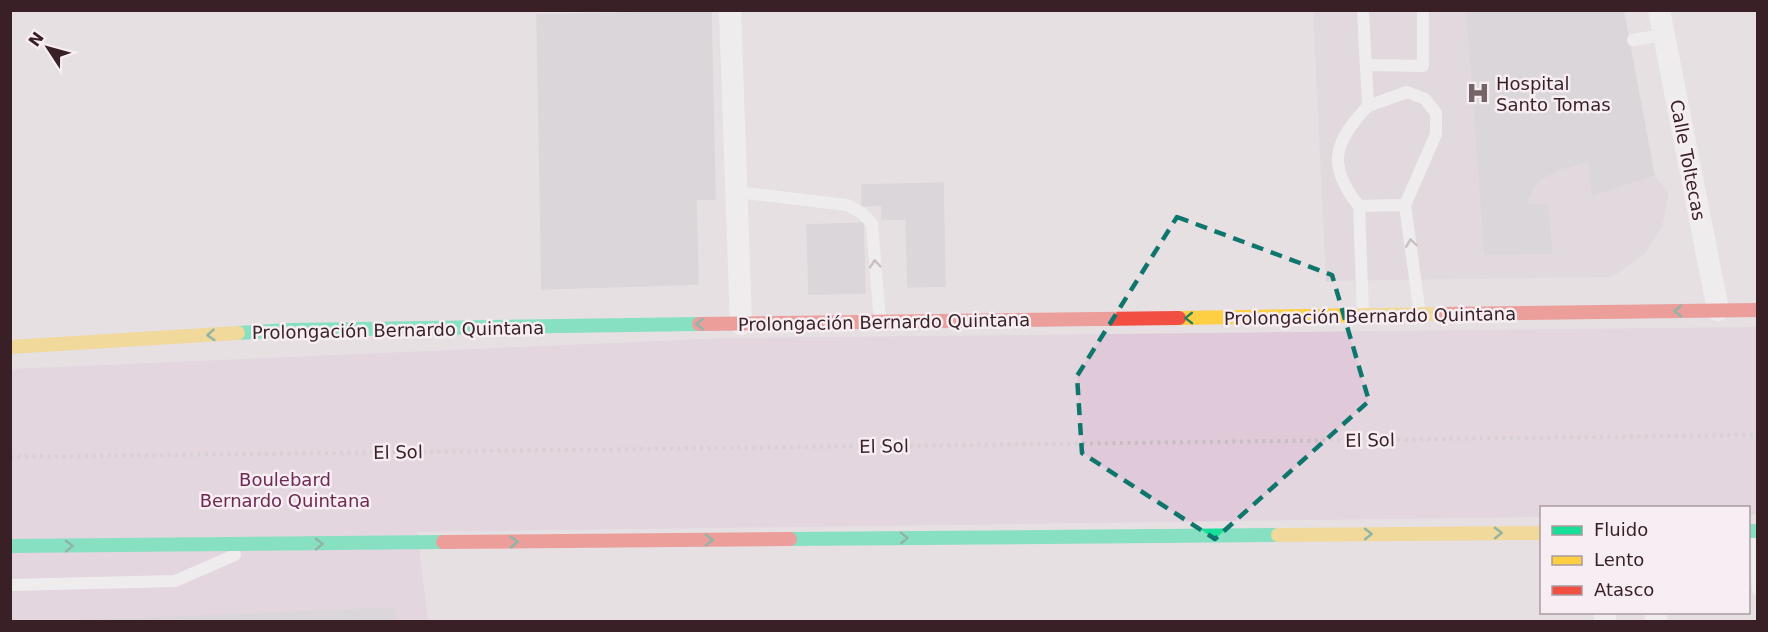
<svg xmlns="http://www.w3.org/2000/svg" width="1768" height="632" viewBox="0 0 1768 632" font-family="'DejaVu Sans',sans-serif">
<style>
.built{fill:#dcd1d6}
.green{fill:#e0c9d9}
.building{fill:#cfc9cc;stroke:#cfc9cc;stroke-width:1.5}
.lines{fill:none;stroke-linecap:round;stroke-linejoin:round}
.path{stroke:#c8bec1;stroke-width:4;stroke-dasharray:3 4.5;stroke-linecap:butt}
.lane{stroke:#fbfafb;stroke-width:12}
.street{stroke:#fbfafb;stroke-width:22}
.fast{stroke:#16e098;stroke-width:14}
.slow{stroke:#ffcf43;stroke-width:14}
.jam{stroke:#f24e42;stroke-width:14}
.oneway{stroke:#a4979b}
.oneway2{stroke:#28805f}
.marked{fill:none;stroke:#0f766e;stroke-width:4.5;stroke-dasharray:12 8;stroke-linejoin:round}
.labels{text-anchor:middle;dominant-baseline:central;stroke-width:5;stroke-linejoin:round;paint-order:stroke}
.poi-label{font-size:18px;fill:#391f26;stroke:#f6eef2;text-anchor:start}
.street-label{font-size:18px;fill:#391f26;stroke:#f6eef2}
.park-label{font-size:18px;fill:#6f2953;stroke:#f6eef2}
</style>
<rect width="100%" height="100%" fill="#e6e0e3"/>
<polygon class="built" points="1313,11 1623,11 1654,175 1669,193 1662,227 1644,255 1612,277 1326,281"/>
<polygon class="green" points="1757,327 1757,515 1749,515 1748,508 1542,508 1541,517 417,532 428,621 11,621 10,369 729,338"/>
<g class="building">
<polygon points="1467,10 1623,10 1654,175 1592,195 1589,161 1556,170 1535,183 1526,204 1547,205 1552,253 1485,254"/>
<polygon points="711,11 715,199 696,199 698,284 542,289 537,15"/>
<polygon points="943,183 945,286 908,287 906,219 882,219 882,205 862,206 862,185"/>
<polygon points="863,223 865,293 809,294 807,225"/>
<polygon points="395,608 395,622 77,622 77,621"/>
</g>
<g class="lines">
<polyline class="path" points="10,457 1758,435"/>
<g class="lane">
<polyline points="1363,10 1368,106 1407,92 1425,99 1436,113 1436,134 1405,205 1420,315"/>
<polyline points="1633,40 1663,35"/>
<polyline points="1366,65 1423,66 1423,10"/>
<polyline points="737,192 847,205 862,213 872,224 880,321"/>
<polyline points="1359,206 1405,205"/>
<path d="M1363 313 1359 206C1326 165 1334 142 1368 106"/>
<polyline points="1751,532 1758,589"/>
<polyline points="10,585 175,581 235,555"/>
</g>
<g class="street">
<polyline points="730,10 741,324"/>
<polyline points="1659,10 1718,310"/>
<polyline points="1656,612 1656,622"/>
<polyline points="1605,622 1605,612"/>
</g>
<g class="fast">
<polyline points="238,333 289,330 699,324"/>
<polyline points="1748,531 1758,531"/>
<polyline points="790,539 1278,535"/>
<polyline points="10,546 443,542"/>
</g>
<g class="slow">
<polyline points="1179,318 1439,314"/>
<polyline points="10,347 238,333"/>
<polyline points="1278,535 1542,533"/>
</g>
<g class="jam">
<polyline points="1439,314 1758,310"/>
<polyline points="699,324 1179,318"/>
<polyline points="443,542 790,539"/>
</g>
</g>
<defs><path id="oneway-chevron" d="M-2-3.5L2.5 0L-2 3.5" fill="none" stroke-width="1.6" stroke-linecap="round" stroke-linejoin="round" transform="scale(1.5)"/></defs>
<g class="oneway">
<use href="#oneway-chevron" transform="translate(1411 243) rotate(-98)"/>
<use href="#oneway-chevron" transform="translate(875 264) rotate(-95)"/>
</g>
<g class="oneway2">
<use href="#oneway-chevron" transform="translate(1678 311) rotate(179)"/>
<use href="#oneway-chevron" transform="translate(1189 318) rotate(179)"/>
<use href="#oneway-chevron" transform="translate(700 324) rotate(179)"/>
<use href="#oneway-chevron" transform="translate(211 335) rotate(176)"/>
<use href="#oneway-chevron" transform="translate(1498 533) rotate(-1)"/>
<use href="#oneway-chevron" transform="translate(1368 534)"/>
<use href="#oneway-chevron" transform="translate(904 538) rotate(-1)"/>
<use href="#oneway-chevron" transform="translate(709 540) rotate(-1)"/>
<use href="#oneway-chevron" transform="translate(514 542) rotate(-1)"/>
<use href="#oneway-chevron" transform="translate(319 544)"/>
<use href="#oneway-chevron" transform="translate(69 546) rotate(-1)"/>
</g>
<path d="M0 0H1768V632H0ZM1177 217 1332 275 1369 401 1215 539 1082 453 1077 376Z" fill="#e6e0e3" fill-opacity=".55" fill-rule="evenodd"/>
<path class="marked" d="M1177 217 1332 275 1369 401 1215 539 1082 453 1077 376Z"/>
<defs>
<g id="hospital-bare" transform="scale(1.8)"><path d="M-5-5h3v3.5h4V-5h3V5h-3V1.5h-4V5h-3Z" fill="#766368" stroke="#f6eef2" stroke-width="2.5" paint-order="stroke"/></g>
</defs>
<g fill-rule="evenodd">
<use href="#hospital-bare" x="1478" y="93"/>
</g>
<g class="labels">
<g class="poi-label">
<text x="1496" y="83">Hospital<tspan x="1496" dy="21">Santo Tomas</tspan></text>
</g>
<g class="street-label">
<text transform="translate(1688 160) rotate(79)">Calle Toltecas</text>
<text transform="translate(1370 316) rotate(-1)">Prolongación Bernardo Quintana</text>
<text transform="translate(884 322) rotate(-1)">Prolongación Bernardo Quintana</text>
<text transform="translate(398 330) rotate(-1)">Prolongación Bernardo Quintana</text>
<text transform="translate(1370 440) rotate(-1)">El Sol</text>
<text transform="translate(884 446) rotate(-1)">El Sol</text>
<text transform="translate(398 452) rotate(-1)">El Sol</text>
</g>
<g class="park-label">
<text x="285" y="479">Boulebard<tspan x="285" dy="21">Bernardo Quintana</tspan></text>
</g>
</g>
<rect width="1768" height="632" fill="none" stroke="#391f26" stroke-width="24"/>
<rect x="1540" y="506" width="210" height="108" fill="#f6eef2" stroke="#aa9ba0" stroke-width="1.5"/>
<rect x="1552" y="526" width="30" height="9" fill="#16e098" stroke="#aa9ba0" stroke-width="1.5"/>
<text x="1594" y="536" font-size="18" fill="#391f26">Fluido</text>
<rect x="1552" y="556" width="30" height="9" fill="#ffcf43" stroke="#aa9ba0" stroke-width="1.5"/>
<text x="1594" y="566" font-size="18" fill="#391f26">Lento</text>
<rect x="1552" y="586" width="30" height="9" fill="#f24e42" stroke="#aa9ba0" stroke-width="1.5"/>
<text x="1594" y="596" font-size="18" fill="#391f26">Atasco</text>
<g transform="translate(48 48) rotate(306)" stroke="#f6eef2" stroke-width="4.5" paint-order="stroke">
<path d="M0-4.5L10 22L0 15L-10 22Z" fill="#391f26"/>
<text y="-9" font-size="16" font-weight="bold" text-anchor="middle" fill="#391f26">N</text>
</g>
</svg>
